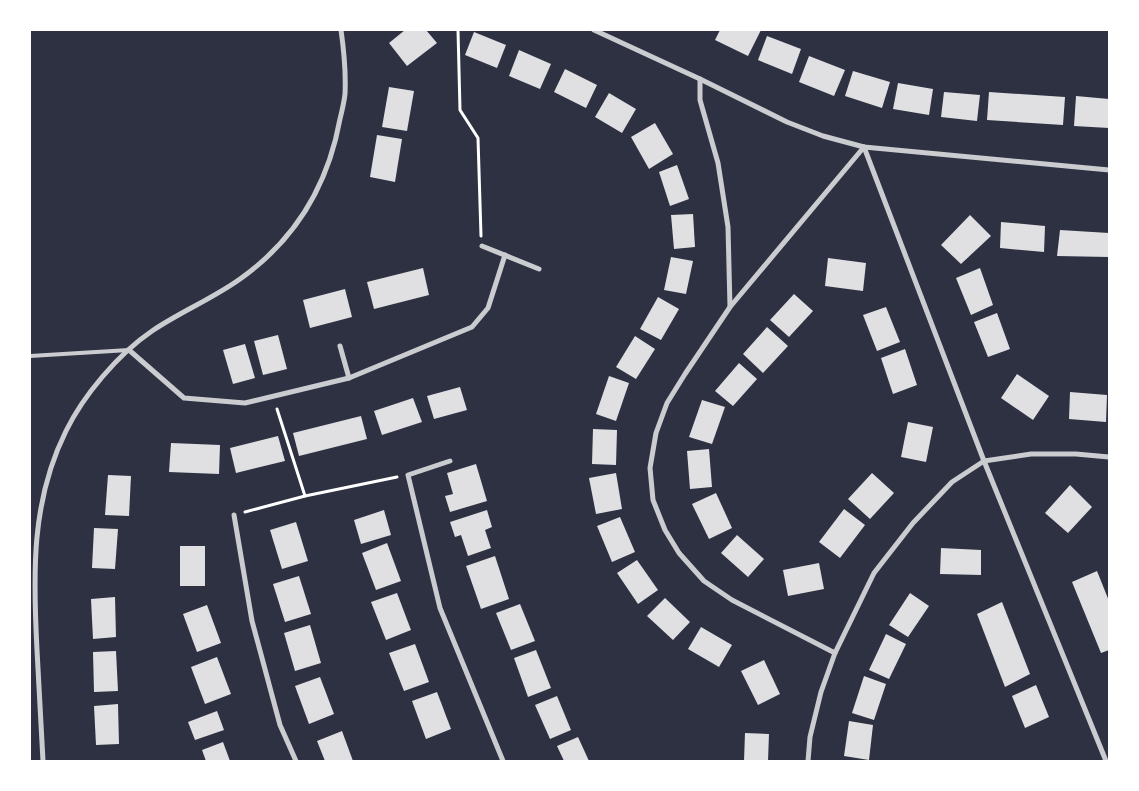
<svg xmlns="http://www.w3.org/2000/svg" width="1139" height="791" viewBox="0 0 1139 791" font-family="Lora,serif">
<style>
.building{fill:#e0e0e3}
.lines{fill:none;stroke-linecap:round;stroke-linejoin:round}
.path{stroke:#fff;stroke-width:3}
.service{stroke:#caccd0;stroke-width:4}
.minor{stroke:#caccd0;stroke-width:5}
</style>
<rect width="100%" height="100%" fill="#2d3142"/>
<g class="building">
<polygon points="405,30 426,30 437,43 407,66 389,43"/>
<polygon points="720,30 761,30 748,56 715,40"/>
<polygon points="474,32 506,45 497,68 465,55"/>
<polygon points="767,36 801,49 792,74 758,60"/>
<polygon points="519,50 551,64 540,89 509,76"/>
<polygon points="809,56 845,70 834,96 799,82"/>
<polygon points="565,69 597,85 586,108 554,92"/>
<polygon points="853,71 890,82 882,108 845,96"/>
<polygon points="898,83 933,89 929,115 893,109"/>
<polygon points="389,87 414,91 407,131 382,127"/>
<polygon points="944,92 980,95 977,121 941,117"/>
<polygon points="989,92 1065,97 1063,125 987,120"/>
<polygon points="609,93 636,109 622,133 595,117"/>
<polygon points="1076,96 1109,99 1109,128 1074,126"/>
<polygon points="655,123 673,154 649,169 631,137"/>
<polygon points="377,135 402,139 395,182 370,177"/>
<polygon points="677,165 689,199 670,206 659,172"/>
<polygon points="693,214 695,247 674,249 671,215"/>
<polygon points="970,215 991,236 961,264 941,245"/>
<polygon points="1001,222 1045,226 1044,252 1000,248"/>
<polygon points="1060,230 1109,233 1109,257 1057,256"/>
<polygon points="671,257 693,261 686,294 664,290"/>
<polygon points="828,258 866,263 863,291 825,286"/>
<polygon points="423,268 429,295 374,309 367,282"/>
<polygon points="980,268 993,305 971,315 956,278"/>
<polygon points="345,289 352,317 310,328 303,300"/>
<polygon points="794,294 813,311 789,337 770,320"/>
<polygon points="658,297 679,309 661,340 640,329"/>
<polygon points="886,307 900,342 877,351 863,315"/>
<polygon points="997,313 1010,349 988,357 974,322"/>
<polygon points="767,327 788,346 763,373 743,354"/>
<polygon points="278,335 287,369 263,375 254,341"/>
<polygon points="635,336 655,349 636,379 616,367"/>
<polygon points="245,344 255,378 233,384 223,350"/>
<polygon points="905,349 917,385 893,394 881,358"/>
<polygon points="739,363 757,379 733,406 715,391"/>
<polygon points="1017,374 1049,396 1033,420 1001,398"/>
<polygon points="609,376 629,383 616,421 596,414"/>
<polygon points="460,387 467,410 434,419 427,396"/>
<polygon points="1070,392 1107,395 1106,422 1069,419"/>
<polygon points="413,398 422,422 382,435 374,411"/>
<polygon points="702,400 725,407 712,444 689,437"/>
<polygon points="361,416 367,439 299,456 293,433"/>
<polygon points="908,422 933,427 926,462 901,457"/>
<polygon points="593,429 617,430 616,465 592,464"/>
<polygon points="278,436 285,461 236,473 230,448"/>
<polygon points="171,443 220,445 219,474 169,472"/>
<polygon points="709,449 712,487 690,489 687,451"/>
<polygon points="476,464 487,501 450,512 445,496 453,494 447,473"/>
<polygon points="616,473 622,509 596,514 589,478"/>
<polygon points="872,473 894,493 870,519 848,499"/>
<polygon points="108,475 131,476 129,516 105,515"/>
<polygon points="1070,485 1092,507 1068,533 1045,513"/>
<polygon points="716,493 732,528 709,539 692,504"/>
<polygon points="844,509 865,525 840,558 819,542"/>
<polygon points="384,510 391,535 361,544 354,520"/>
<polygon points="487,510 492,527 485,530 491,548 468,556 461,535 455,537 450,522"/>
<polygon points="620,517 635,552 612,562 597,526"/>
<polygon points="296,522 308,561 282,569 270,530"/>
<polygon points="94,528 118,529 115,569 92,568"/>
<polygon points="737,535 764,559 748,577 721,553"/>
<polygon points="387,543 401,581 376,590 362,553"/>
<rect x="180" y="546" width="25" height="40"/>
<polygon points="941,548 981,550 981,575 940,574"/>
<polygon points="495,556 509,599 481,609 466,566"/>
<polygon points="637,560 658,590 638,604 617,573"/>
<polygon points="819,563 824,589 788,596 783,570"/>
<polygon points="1097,571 1109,601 1109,650 1101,653 1072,582"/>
<polygon points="299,576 311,614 285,622 273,584"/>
<polygon points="397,593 411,630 386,640 371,602"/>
<polygon points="910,593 929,606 908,637 889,625"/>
<polygon points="115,597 116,637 93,639 91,599"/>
<polygon points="665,598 690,622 673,640 647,616"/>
<polygon points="1002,602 1030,674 1005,687 977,614"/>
<polygon points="520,604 535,641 511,650 496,613"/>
<polygon points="207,605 221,643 197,652 183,614"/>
<polygon points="310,625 321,663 295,671 284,633"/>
<polygon points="701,627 732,645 719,667 688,649"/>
<polygon points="886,634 906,644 889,679 869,670"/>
<polygon points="415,644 429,682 404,691 389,653"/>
<polygon points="536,650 551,688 528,697 514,658"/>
<polygon points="116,651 118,691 94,692 93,652"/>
<polygon points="217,657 231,694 205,704 191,667"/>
<polygon points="764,660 780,694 758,705 741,671"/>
<polygon points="864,676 886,684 874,720 852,713"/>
<polygon points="320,677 334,714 309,724 295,686"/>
<polygon points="1036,685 1049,717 1025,728 1012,696"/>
<polygon points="437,692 451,729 426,739 412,701"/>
<polygon points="557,696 571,730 550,739 535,705"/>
<polygon points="118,704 119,744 96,745 94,706"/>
<polygon points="217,711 224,730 195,740 188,722"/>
<polygon points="849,721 873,725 869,760 844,756"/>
<polygon points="342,731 353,761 325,761 317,741"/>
<polygon points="745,733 769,734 768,761 744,761"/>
<polygon points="578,737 589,761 564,761 557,746"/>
<polygon points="223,742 230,761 206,761 202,750"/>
</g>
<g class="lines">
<g class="path">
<polyline points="458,30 460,110 478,138 481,236"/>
<polyline points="277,409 305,496"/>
<polyline points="245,512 305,496 397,477"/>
</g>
<polyline class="service" points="30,356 129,350"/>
<g class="minor">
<polyline points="594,30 700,79 787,122 823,136 864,147 1109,170"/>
<polyline points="700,79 700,100 718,163 728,227 730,307"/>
<polyline points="864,147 984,461 1106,761"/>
<polyline points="482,246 539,269"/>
<polyline points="340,346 349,378"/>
<polyline points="129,350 184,398 245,403 349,378 472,327 488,308 505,255"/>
<polyline points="450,461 408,475 440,608 503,761"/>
<polyline points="234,515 252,621 280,725 296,761"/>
<polyline points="835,653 732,600 704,581 679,553 665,530 653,500 650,468 656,433 667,403 685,374 730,307 864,147"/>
<path d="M43 761C41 724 39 687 37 650 33 574 31 501 66 431 83 396 118 354 152 331 180 312 212 299 240 279 295 240 328 185 340 119 342 111 344 103 345 94 346 73 344 51 341 30"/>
<polyline points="808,761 810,737 821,692 835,653 874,573 913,523 952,482 984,461 1031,454 1076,454 1109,457"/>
</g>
</g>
<rect width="1139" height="791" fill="none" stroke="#ffffff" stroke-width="62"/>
</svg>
